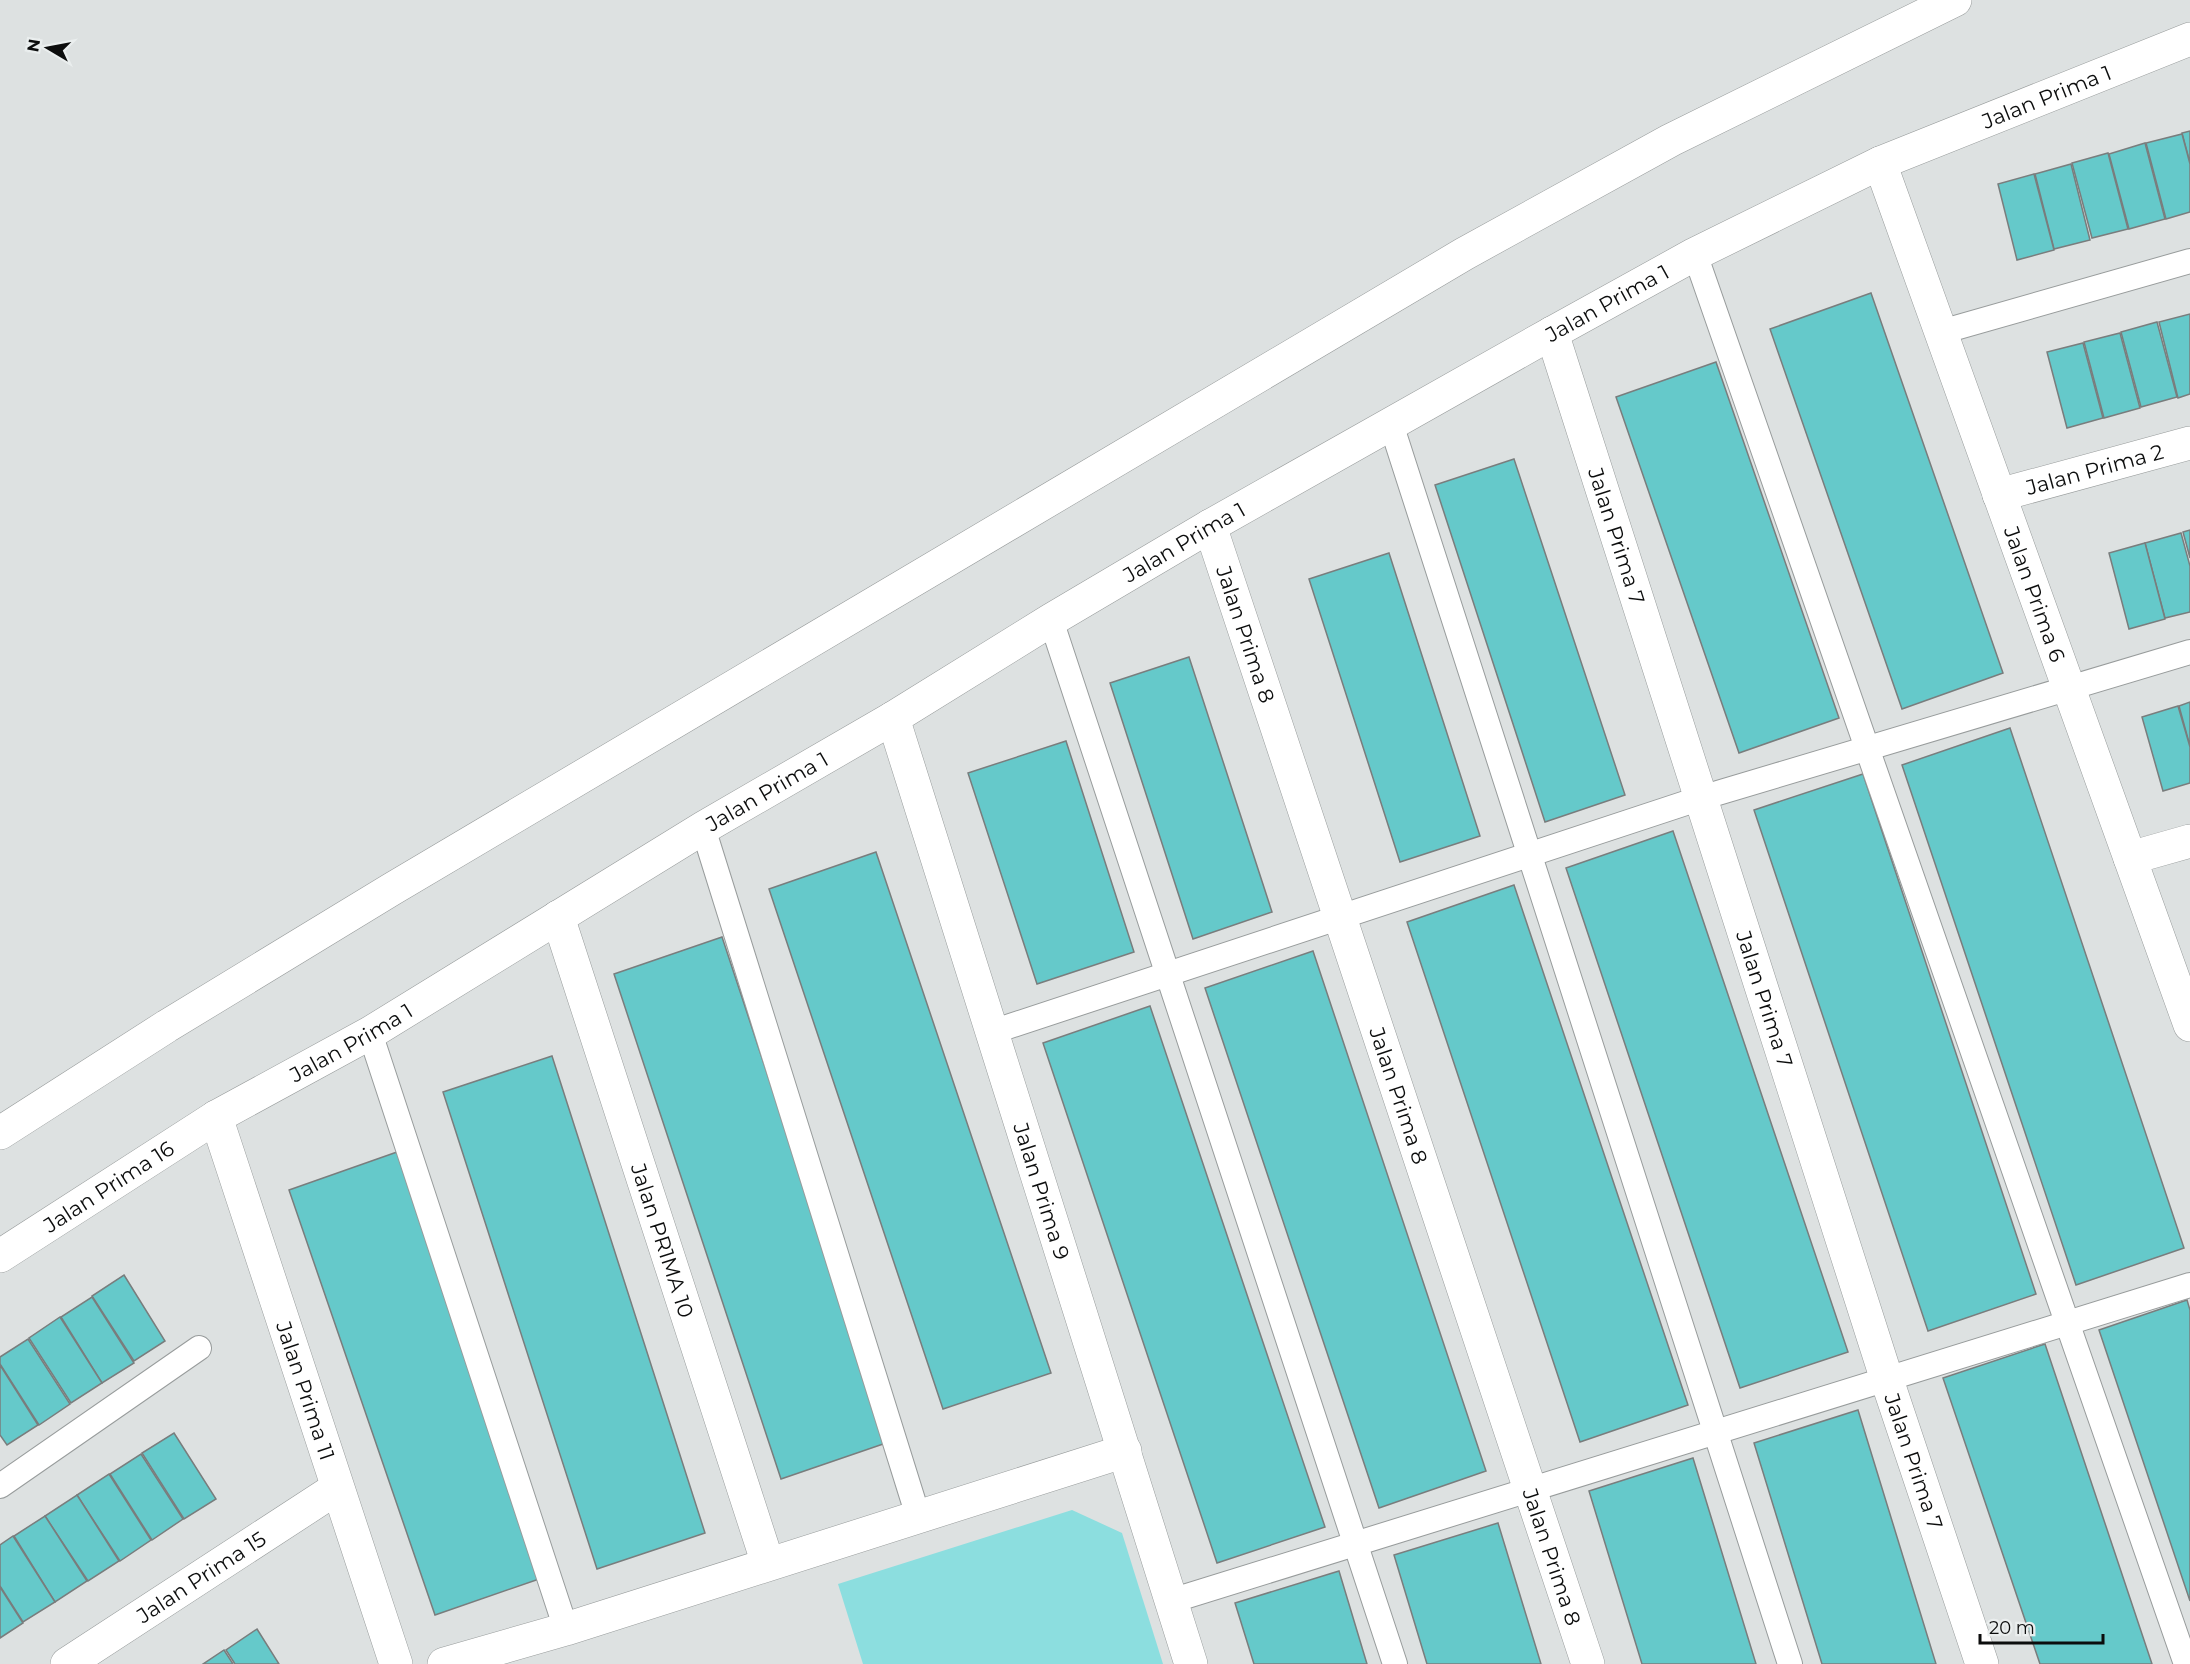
<svg xmlns="http://www.w3.org/2000/svg" width="2190" height="1664" viewBox="0 0 2190 1664" font-family="Montserrat,sans-serif">
<style>
.green{fill:#8cdedf}
.building{fill:#65c9ca;stroke:#797d7d;stroke-width:1.5}
.lines{fill:none;stroke-linecap:round;stroke-linejoin:round}
.service-casing{stroke:#989c9c;stroke-width:26}
.minor-casing{stroke:#989c9c;stroke-width:34}
.service{stroke:#fff;stroke-width:24}
.minor{stroke:#fff;stroke-width:33}
.labels{text-anchor:middle;dominant-baseline:central;stroke-width:5;stroke-linejoin:round;paint-order:stroke}
.street-label{font-size:21px;fill:#0c0d0d;stroke:#eaeeee}
</style>
<rect width="100%" height="100%" fill="#dde1e1"/>
<polygon class="green" points="1072,1510 1122,1533 1163,1664 863,1664 838,1584"/>
<g class="building">
<polygon points="2190,131 2190,163 2182,133"/>
<polygon points="2182,134 2190,164 2190,212 2166,219 2146,143"/>
<polygon points="2145,143 2165,219 2129,229 2109,154"/>
<polygon points="2108,153 2128,229 2092,238 2072,163"/>
<polygon points="2071,164 2090,240 2054,249 2035,174"/>
<polygon points="2034,174 2054,250 2017,260 1998,184"/>
<polygon points="1871,293 2003,673 1902,709 1770,329"/>
<polygon points="2190,314 2190,394 2178,398 2159,322"/>
<polygon points="2157,322 2177,397 2141,407 2121,332"/>
<polygon points="2120,333 2140,408 2104,418 2084,342"/>
<polygon points="2083,343 2103,418 2067,428 2047,352"/>
<polygon points="1716,362 1839,718 1739,753 1616,397"/>
<polygon points="1514,459 1625,795 1545,822 1435,485"/>
<polygon points="2190,530 2190,558 2183,532"/>
<polygon points="2181,533 2190,566 2190,612 2165,618 2145,543"/>
<polygon points="2145,543 2165,619 2129,629 2109,553"/>
<polygon points="1389,553 1480,836 1400,862 1309,579"/>
<polygon points="1189,657 1272,912 1193,939 1110,683"/>
<polygon points="2190,702 2190,746 2179,706"/>
<polygon points="2178,706 2190,747 2190,783 2163,791 2142,717"/>
<polygon points="2010,728 2184,1248 2076,1285 1902,765"/>
<polygon points="1066,741 1134,952 1037,984 968,773"/>
<polygon points="1863,774 2036,1294 1928,1331 1754,810"/>
<polygon points="1673,831 1848,1352 1740,1388 1566,868"/>
<polygon points="876,852 1051,1373 943,1409 769,889"/>
<polygon points="1514,885 1688,1405 1580,1442 1407,922"/>
<polygon points="722,937 889,1442 781,1479 614,974"/>
<polygon points="1313,951 1486,1471 1379,1508 1205,988"/>
<polygon points="1150,1006 1325,1527 1217,1563 1043,1043"/>
<polygon points="552,1056 705,1533 597,1569 443,1092"/>
<polygon points="397,1152 542,1578 435,1615 289,1190"/>
<polygon points="124,1275 165,1341 134,1361 92,1296"/>
<polygon points="92,1297 134,1363 102,1383 61,1317"/>
<polygon points="2187,1300 2190,1310 2190,1601 2099,1330"/>
<polygon points="60,1317 102,1383 71,1403 29,1338"/>
<polygon points="28,1339 70,1404 39,1425 0,1364 0,1357"/>
<polygon points="2045,1344 2152,1664 2040,1664 1943,1378"/>
<polygon points="0,1365 38,1425 7,1445 0,1435"/>
<polygon points="1858,1410 1936,1664 1822,1664 1754,1443"/>
<polygon points="174,1433 216,1499 184,1519 142,1453"/>
<polygon points="141,1454 183,1519 152,1540 110,1474"/>
<polygon points="1693,1458 1756,1664 1642,1664 1589,1491"/>
<polygon points="109,1474 151,1540 120,1561 77,1495"/>
<polygon points="77,1495 119,1561 88,1581 45,1516"/>
<polygon points="45,1516 87,1581 55,1602 14,1536"/>
<polygon points="1498,1523 1541,1664 1427,1664 1394,1555"/>
<polygon points="13,1536 55,1602 23,1622 0,1586 0,1545"/>
<polygon points="1339,1571 1367,1664 1254,1664 1235,1603"/>
<polygon points="0,1587 23,1623 0,1638"/>
<polygon points="257,1629 279,1664 235,1664 226,1650"/>
<polygon points="224,1650 233,1664 203,1664"/>
</g>
<g class="lines">
<g class="service-casing">
<g id="service">
<polyline points="1695,254 2186,1664"/>
<polyline points="1941,332 2190,261"/>
<polyline points="1391,424 1790,1664"/>
<polyline points="1051,620 1395,1664"/>
<polyline points="703,828 918,1516"/>
<polyline points="992,1032 1701,798 2190,652"/>
<polyline points="370,1033 566,1629"/>
<polyline points="0,1486 199,1348"/>
<polyline points="1171,1601 2190,1285"/>
</g>
</g>
<g class="minor-casing">
<g id="minor">
<path id="s1" d="M1880 163 2190 1025"/>
<path id="s2" d="M1552 333 1887 1380 1982 1664"/>
<path id="s3" d="M1999 495 2190 443"/>
<path id="s4" d="M1210 526 1588 1664"/>
<path id="s5" d="M893 718 1191 1664"/>
<polyline points="2130,858 2190,841"/>
<path id="s6" d="M558 917 768 1564"/>
<path id="s7" d="M216 1117 396 1664"/>
<polyline points="0,1133 167,1026 392,889 1464,254 1671,140 1955,0"/>
<path id="s8" d="M0 1256 216 1117 370 1033 703 828 893 718 1051 620 1210 526 1552 333 1695 254 1880 163 2190 39"/>
<path id="s9" d="M67 1664 337 1488"/>
<polyline points="444,1664 566,1629 1125,1451"/>
</g>
</g>
<use href="#service" class="service"/>
<use href="#minor" class="minor"/>
</g>
<g class="labels">
<g class="street-label">
<text stroke="none"><textPath href="#s8" startOffset="2355">Jalan Prima 1</textPath></text>
<text stroke="none"><textPath href="#s8" startOffset="1869">Jalan Prima 1</textPath></text>
<text stroke="none"><textPath href="#s3" startOffset="99">Jalan Prima 2</textPath></text>
<text stroke="none"><textPath href="#s2" startOffset="213">Jalan Prima 7</textPath></text>
<text stroke="none"><textPath href="#s8" startOffset="1383">Jalan Prima 1</textPath></text>
<text stroke="none"><textPath href="#s1" startOffset="458">Jalan Prima 6</textPath></text>
<text stroke="none"><textPath href="#s4" startOffset="114">Jalan Prima 8</textPath></text>
<text stroke="none"><textPath href="#s8" startOffset="897">Jalan Prima 1</textPath></text>
<text stroke="none"><textPath href="#s2" startOffset="699">Jalan Prima 7</textPath></text>
<text stroke="none"><textPath href="#s8" startOffset="411">Jalan Prima 1</textPath></text>
<text stroke="none"><textPath href="#s4" startOffset="600">Jalan Prima 8</textPath></text>
<text stroke="none"><textPath href="#s8" startOffset="129">Jalan Prima 16</textPath></text>
<text stroke="none"><textPath href="#s5" startOffset="496">Jalan Prima 9</textPath></text>
<text stroke="none"><textPath href="#s6" startOffset="340">Jalan PR1MA 10</textPath></text>
<text stroke="none"><textPath href="#s7" startOffset="288">Jalan Prima 11</textPath></text>
<text stroke="none"><textPath href="#s2" startOffset="1185">Jalan Prima 7</textPath></text>
<text stroke="none"><textPath href="#s4" startOffset="1086">Jalan Prima 8</textPath></text>
<text stroke="none"><textPath href="#s9" startOffset="160">Jalan Prima 15</textPath></text>
</g>
</g>
<g transform="translate(48 48) rotate(280)" stroke="#eaeeee" stroke-width="4.5" paint-order="stroke">
<path d="M0-4.5L10 22L0 15L-10 22Z" fill="#0c0d0d"/>
<text y="-9" font-size="16" font-weight="bold" text-anchor="middle" fill="#0c0d0d">N</text>
</g>
<path d="M1980 1634v9h123v-9" fill="none" stroke="#0c0d0d" stroke-width="3"/>
<text x="1989" y="1634" font-size="18" fill="#0c0d0d" stroke="#eaeeee" stroke-width="4.5" paint-order="stroke">20 m</text>
</svg>
